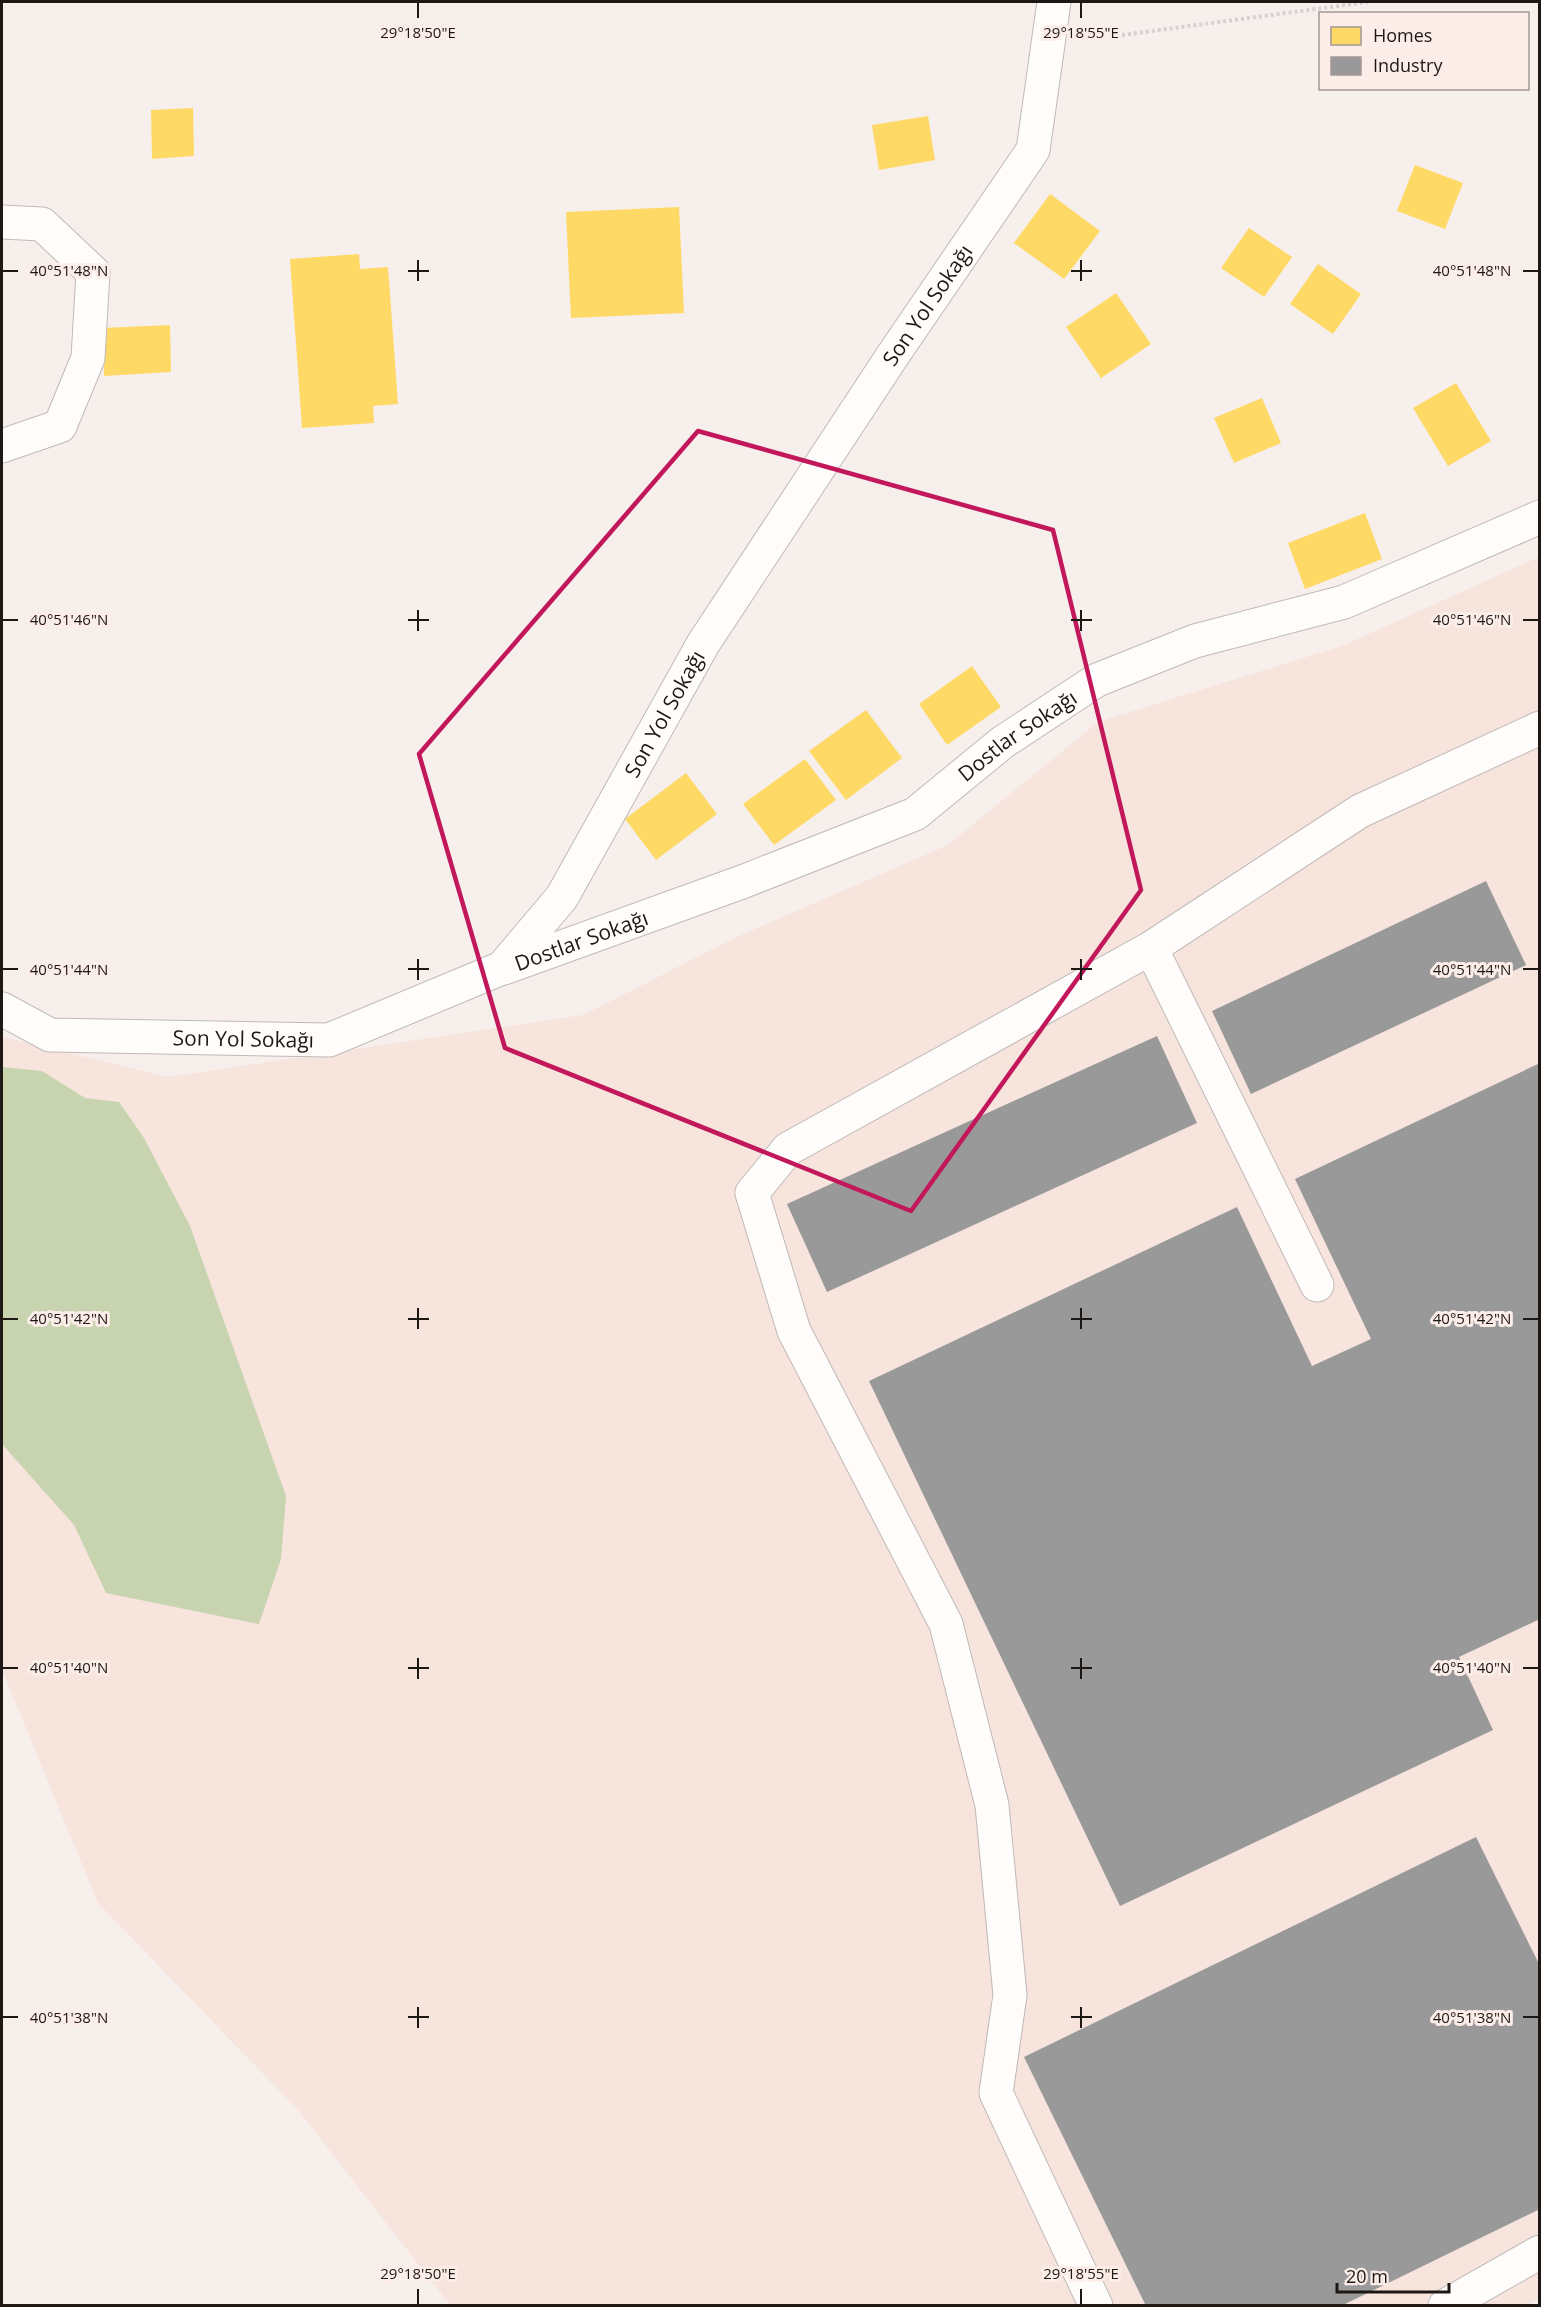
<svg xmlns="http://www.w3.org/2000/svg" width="1541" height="2307" viewBox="0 0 1541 2307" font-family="'Open Sans',sans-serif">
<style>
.built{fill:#f6e4dd}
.forest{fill:#c7d4af}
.homes{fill:#ffd966}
.industry{fill:#999}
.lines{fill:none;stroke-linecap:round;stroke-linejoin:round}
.minor-casing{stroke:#c0b9b7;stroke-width:35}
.path{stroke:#d4d1d0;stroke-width:4;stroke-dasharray:3 3;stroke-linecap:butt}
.minor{stroke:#fefdfc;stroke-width:33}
.marked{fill:none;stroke:#c2185b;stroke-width:4.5;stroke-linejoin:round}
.ticks{fill:none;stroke:#1e1815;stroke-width:2}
.labels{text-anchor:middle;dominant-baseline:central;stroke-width:6;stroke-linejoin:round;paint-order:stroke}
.street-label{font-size:21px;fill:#1e1815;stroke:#fcede8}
.ticks-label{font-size:15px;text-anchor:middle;fill:#1e1815;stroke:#fcede8;stroke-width:6;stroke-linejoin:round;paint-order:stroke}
</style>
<rect width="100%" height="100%" fill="#f7efec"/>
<polygon class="built" points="1539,557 1539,2298 1525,2306 450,2305 299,2111 98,1903 2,1670 2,1037 168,1077 583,1015 739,936 948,845 1098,722 1342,646"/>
<polygon class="forest" points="2,1067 42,1071 85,1098 119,1102 144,1138 190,1226 286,1496 281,1559 259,1624 106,1593 74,1525 2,1444"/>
<g class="homes">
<polygon points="193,108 194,156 152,159 151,110"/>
<polygon points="928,116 935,160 879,170 872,125"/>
<polygon points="1415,165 1463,183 1445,229 1397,211"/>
<polygon points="1050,194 1100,231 1064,279 1014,243"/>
<polygon points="679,207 684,313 571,318 566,212"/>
<polygon points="1249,228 1292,257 1264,297 1221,268"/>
<polygon points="359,254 360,269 388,267 398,404 373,406 374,423 302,428 290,259"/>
<polygon points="1318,264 1361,294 1333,334 1290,304"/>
<polygon points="1116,293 1151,344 1101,378 1066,327"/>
<polygon points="170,325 171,372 104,376 103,328"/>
<polygon points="1456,383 1491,441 1448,466 1413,408"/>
<polygon points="1262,398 1281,443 1234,463 1214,418"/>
<polygon points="1365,513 1382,559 1305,589 1288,543"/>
<polygon points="972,666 1001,707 947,745 919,704"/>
<polygon points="866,710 902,758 846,800 809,751"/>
<polygon points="805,759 836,800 774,845 743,804"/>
<polygon points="686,773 717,814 656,860 625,819"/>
</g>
<g class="industry">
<polygon points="1486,881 1526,965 1251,1094 1212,1011"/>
<polygon points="1157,1036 1197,1123 827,1292 787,1204"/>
<polygon points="1540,1063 1540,1619 1459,1657 1493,1730 1120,1906 869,1381 1237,1207 1312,1366 1371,1339 1295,1179"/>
<polygon points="1476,1837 1540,1966 1540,2209 1341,2306 1146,2306 1024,2057"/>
</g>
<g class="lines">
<g class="minor-casing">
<g id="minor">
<polyline points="2,222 42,224 93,272 88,358 60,426 2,446"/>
<polyline points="1151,948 1317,1285"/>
<path id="s1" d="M504 968 742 882 915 814 1003 742 1097 680 1195 641 1344 602 1540 517"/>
<path id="s2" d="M2 1009 50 1035 329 1040 502 968 562 897 703 644 893 355 1033 150 1054 2"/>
<polyline points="1096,2306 996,2093 1010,1995 992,1805 946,1624 794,1331 752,1193 788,1149 1151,948 1360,811 1540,728"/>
<polyline points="1445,2306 1540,2252"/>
</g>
</g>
<polyline class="path" points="1122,35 1368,2"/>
<use href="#minor" class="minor"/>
</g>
<path class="marked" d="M698 431 1053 530 1141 890 911 1211 505 1048 419 754Z"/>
<path class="ticks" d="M418 3V18M1081 3V18M418 260V281M1081 260V281M3 271H18M408 271H429M1071 271H1092M1523 271H1538M418 610V631M1081 610V631M3 620H18M408 620H429M1071 620H1092M1523 620H1538M418 959V980M1081 959V980M3 969H18M408 969H429M1071 969H1092M1523 969H1538M418 1308V1329M1081 1308V1329M3 1319H18M408 1319H429M1071 1319H1092M1523 1319H1538M418 1658V1679M1081 1658V1679M3 1668H18M408 1668H429M1071 1668H1092M1523 1668H1538M418 2007V2028M1081 2007V2028M3 2017H18M408 2017H429M1071 2017H1092M1523 2017H1538M418 2289V2304M1081 2289V2304"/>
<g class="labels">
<g class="street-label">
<text stroke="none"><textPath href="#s2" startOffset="1310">Son Yol Sokağı</textPath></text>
<text stroke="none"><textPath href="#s2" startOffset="824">Son Yol Sokağı</textPath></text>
<text stroke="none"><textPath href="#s1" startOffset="568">Dostlar Sokağı</textPath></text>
<text stroke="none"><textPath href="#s1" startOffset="82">Dostlar Sokağı</textPath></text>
<text stroke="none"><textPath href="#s2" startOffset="248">Son Yol Sokağı</textPath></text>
</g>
</g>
<g class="ticks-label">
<text x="418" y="38">29°18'50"E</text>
<text x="1081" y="38">29°18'55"E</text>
<text x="69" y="276">40°51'48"N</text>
<text x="1472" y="276">40°51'48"N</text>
<text x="69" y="625">40°51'46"N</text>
<text x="1472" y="625">40°51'46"N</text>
<text x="69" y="975">40°51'44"N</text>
<text x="1472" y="975">40°51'44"N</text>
<text x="69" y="1324">40°51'42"N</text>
<text x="1472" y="1324">40°51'42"N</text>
<text x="69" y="1673">40°51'40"N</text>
<text x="1472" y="1673">40°51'40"N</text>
<text x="69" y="2023">40°51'38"N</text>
<text x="1472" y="2023">40°51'38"N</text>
<text x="418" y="2279">29°18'50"E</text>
<text x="1081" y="2279">29°18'55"E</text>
</g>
<rect width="1541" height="2307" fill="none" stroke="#1e1815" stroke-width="6"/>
<rect x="1319" y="12" width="210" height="78" fill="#fcede8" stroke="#a39894" stroke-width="1.5"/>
<rect x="1331" y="27" width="30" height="18" fill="#ffd966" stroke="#a39894" stroke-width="1.5"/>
<text x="1373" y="42" font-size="18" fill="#1e1815">Homes</text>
<rect x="1331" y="57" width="30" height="18" fill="#999999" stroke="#a39894" stroke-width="1.5"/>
<text x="1373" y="72" font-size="18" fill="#1e1815">Industry</text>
<path d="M1337 2283v9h112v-9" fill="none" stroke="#1e1815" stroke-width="3"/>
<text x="1346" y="2283" font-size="18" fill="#1e1815" stroke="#fcede8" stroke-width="4.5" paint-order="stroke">20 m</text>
</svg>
